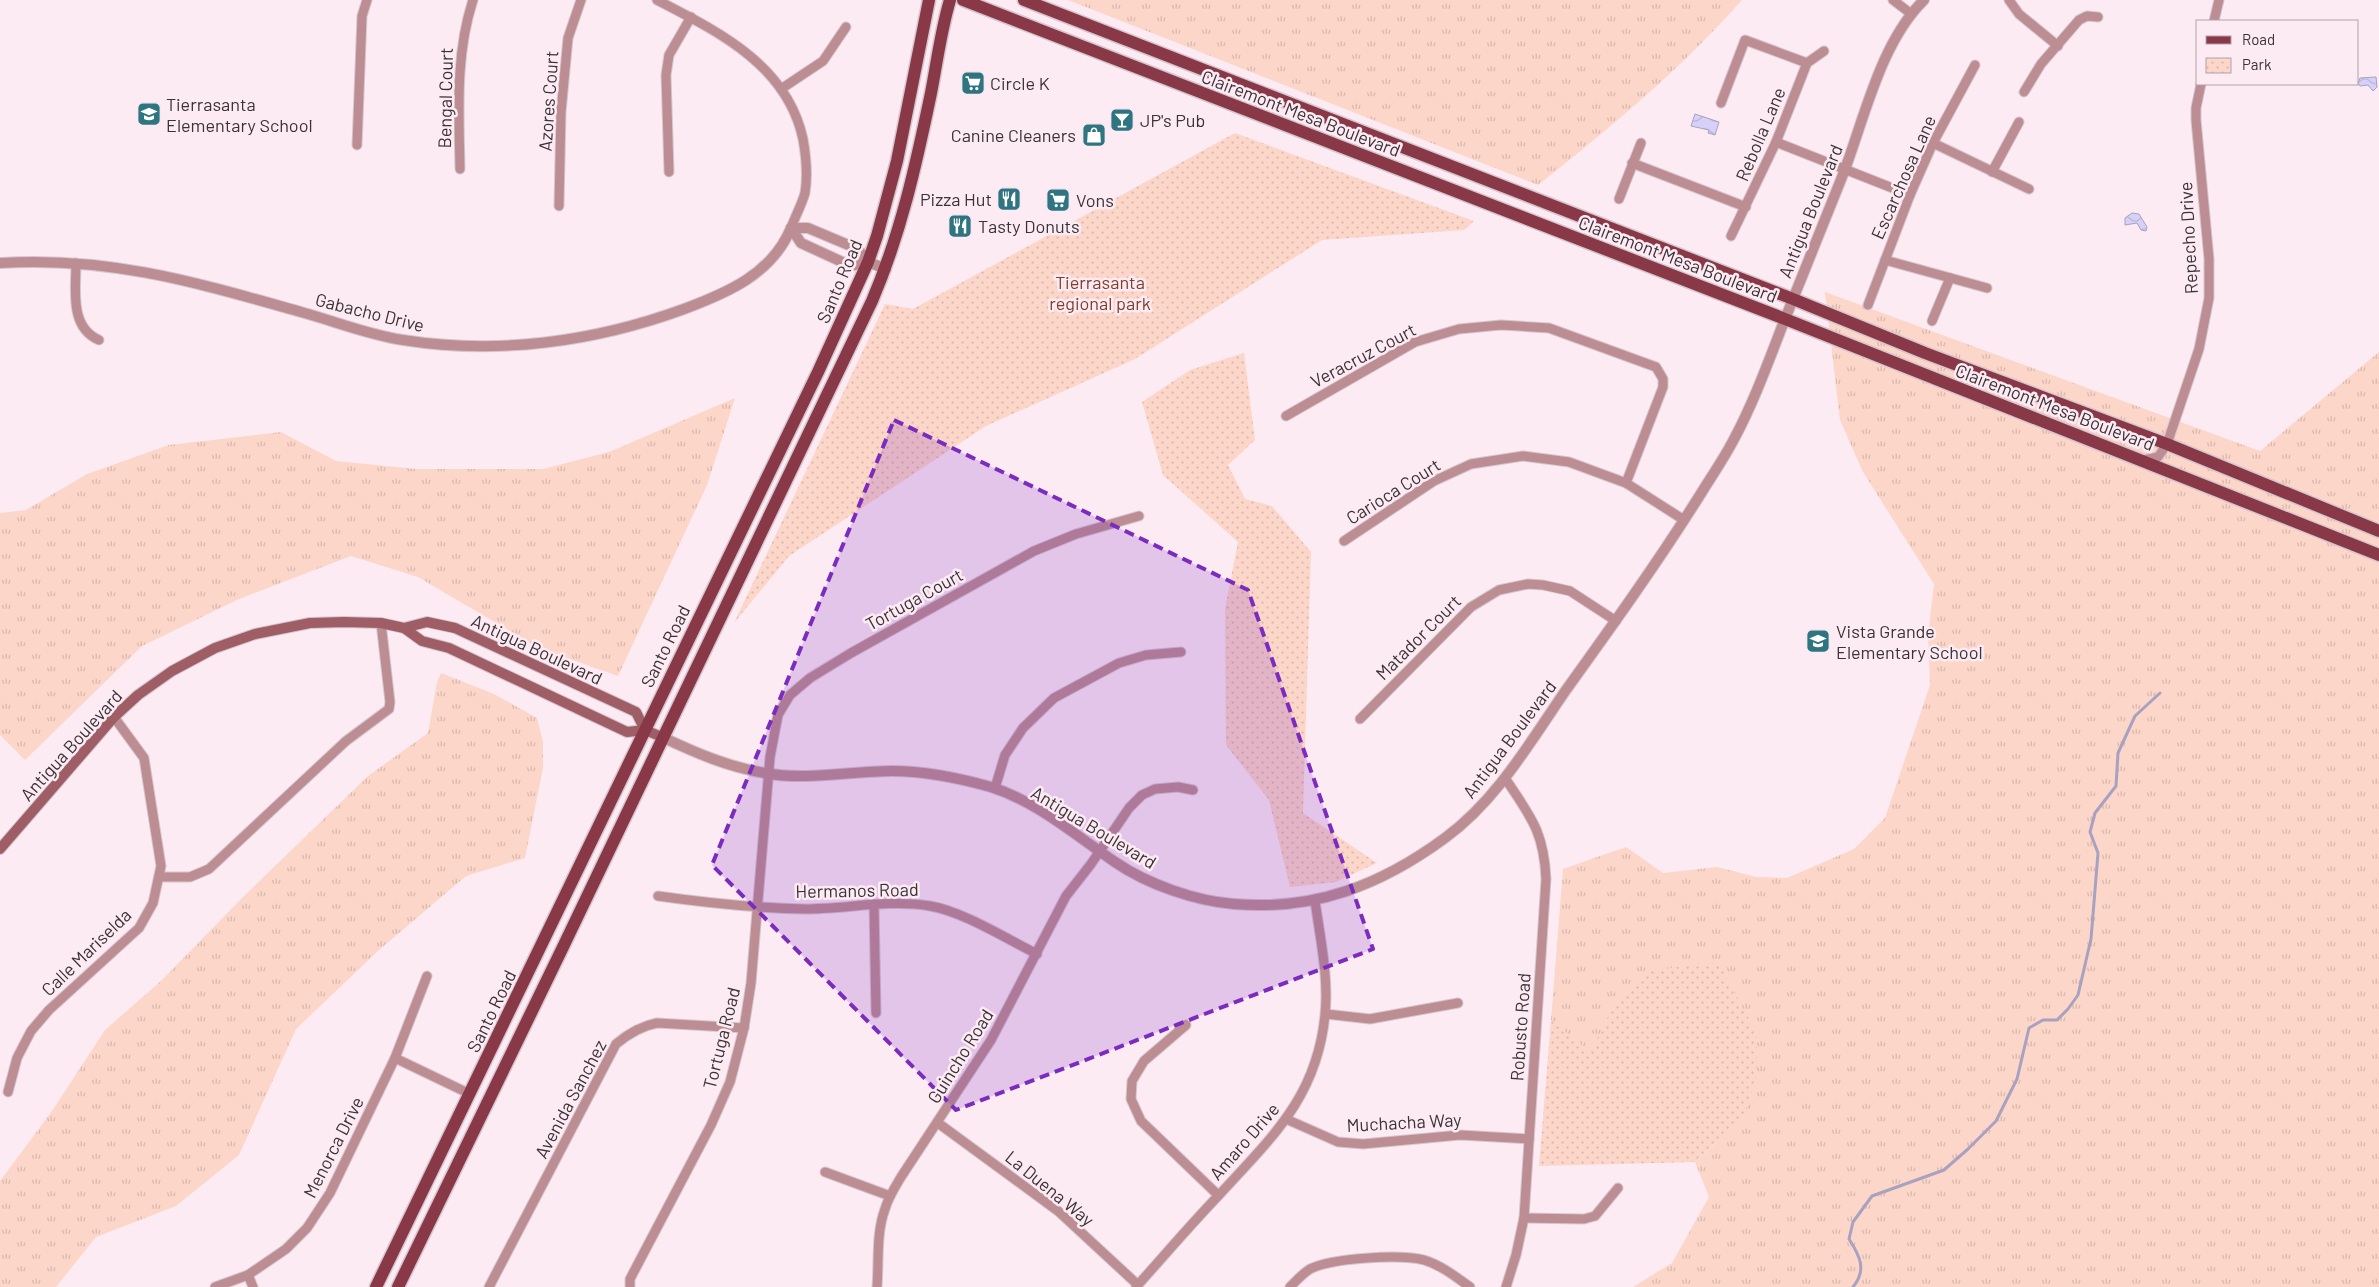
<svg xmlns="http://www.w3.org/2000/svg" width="2379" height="1287" viewBox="0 0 2379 1287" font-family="Barlow,sans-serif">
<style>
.grass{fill:url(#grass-tufts)}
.park{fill:url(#park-dots)}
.water{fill:url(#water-waves);stroke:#a8a1bf}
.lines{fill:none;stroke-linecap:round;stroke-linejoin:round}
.stream{stroke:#a8a1bf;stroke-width:3}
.minor-casing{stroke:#d6c6ce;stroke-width:11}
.tertiary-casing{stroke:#d6c6ce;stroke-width:12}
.secondary-casing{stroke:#d6c6ce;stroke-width:12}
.primary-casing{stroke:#d6c6ce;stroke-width:15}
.minor{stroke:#bc8d92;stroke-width:9}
.tertiary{stroke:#bc8d92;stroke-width:10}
.secondary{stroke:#9f5d65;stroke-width:10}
.primary{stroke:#883846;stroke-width:12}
.marked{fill:#7b2cbf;fill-opacity:0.2;stroke:#7b2cbf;stroke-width:4;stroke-dasharray:10 6;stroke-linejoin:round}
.labels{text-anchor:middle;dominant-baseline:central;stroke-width:5;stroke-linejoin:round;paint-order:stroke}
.poi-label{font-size:18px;fill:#3a3237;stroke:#fdebf4;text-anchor:start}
.street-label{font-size:18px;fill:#3a3237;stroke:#fdebf4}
.park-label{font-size:18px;fill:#803d28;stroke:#fdebf4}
</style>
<defs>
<pattern id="grass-tufts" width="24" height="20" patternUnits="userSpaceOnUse" patternTransform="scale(1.25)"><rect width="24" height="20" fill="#fcd6c9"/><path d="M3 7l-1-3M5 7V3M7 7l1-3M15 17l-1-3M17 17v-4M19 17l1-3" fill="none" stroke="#d9b8ad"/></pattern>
<pattern id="park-dots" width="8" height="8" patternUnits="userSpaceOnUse" patternTransform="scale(1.25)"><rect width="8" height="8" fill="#fcd6c9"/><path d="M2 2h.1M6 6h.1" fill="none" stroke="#d9b8ad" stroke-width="1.8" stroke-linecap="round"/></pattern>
<pattern id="water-waves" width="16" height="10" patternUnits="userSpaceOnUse" patternTransform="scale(1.25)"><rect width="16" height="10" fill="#d7d1f9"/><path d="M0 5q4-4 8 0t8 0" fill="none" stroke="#b9b4d6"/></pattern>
</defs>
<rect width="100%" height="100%" fill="#fdebf4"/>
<g class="grass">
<path d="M1068 0H1742C1681 69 1610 128 1538 185Z"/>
<polygon points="1825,292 2260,451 2379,352 2379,1287 1633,1287 1672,1263 1709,1197 1695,1162 1717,1142 1618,999 1590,1053 1551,1020 1563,869 1626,847 1663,873 1717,867 1756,877 1787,878 1854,849 1885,818 1930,685 1928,635 1934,584 1863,472 1840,420"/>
<polygon points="735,398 707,485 618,676 539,648 418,577 351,556 239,599 142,646 25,760 0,735 0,513 26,510 87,474 169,445 281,432 336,461 416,469 543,469 609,452"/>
<polygon points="441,673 494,694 537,718 543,742 543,768 525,858 466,876 379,950 296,1029 239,1155 176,1206 96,1237 56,1287 0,1287 0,1181 52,1111 105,1030 161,981 244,896 368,776 428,733 437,682"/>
</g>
<g class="park">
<polygon points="1235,133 1474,221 1464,230 1322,240 1135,359 986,426 789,556 734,623 885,304 913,309"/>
<polygon points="1244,353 1255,440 1228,465 1245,499 1272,506 1311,552 1303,813 1377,863 1336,882 1290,887 1269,800 1226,745 1225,609 1238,542 1163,475 1142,402 1190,370"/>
<polygon points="1719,963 1757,1034 1757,1076 1744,1116 1695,1162 1539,1166 1551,1020 1590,1052 1618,999 1649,970"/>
</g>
<g class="water">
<polygon points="2376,77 2377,87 2373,91 2368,85 2360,86 2358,83 2360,78"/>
<polygon points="1695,114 1719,122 1715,135 1708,133 1709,130 1691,126"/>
<polygon points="2132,213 2139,214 2147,227 2146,231 2141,230 2137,223 2125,225 2125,218"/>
</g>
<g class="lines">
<path class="stream" d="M1853 1287C1867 1270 1860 1256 1849 1239L1853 1222 1872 1196 1944 1170 1968 1149 1996 1121 2017 1079 2029 1028 2043 1020H2057L2068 1009 2078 995 2091 939 2098 853 2090 832 2095 813 2116 786 2118 753 2135 716 2160 693"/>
<g class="minor-casing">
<g id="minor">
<path d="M657 0C719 32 787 65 803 139 806 156 808 175 805 193 802 204 795 217 791 228"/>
<polyline points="1893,0 1910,13"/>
<polyline points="2009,0 2019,14 2058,46"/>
<polyline points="2214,21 2219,0"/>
<polyline points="781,89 823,61 846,27"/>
<polyline points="2024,92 2041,64 2079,20 2087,16 2098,17"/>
<polyline points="1721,103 1745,40 1807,63"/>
<polyline points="1776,142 1910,195"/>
<polyline points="1933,143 2029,189"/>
<polyline points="357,145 362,16 367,0"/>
<polyline points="1632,163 1746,207"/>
<path d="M460 169C459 112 455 55 473 0"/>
<polyline points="669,172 666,75 669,55 691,17"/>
<polyline points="1992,172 2019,122"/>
<polyline points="1619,199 1641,143"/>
<polyline points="559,206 561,112 568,38 581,0"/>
<polyline points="1731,236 1776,142 1807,63 1824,51"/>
<polyline points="1885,260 1987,288"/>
<path d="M76 263C76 289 69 327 99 340"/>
<polyline points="1868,305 1910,195 1933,143 1975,65"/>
<polyline points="1932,321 1950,278"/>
<polyline points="1286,416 1415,342 1459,329 1501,325 1549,328 1656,367 1663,379 1663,387 1626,483"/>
<polyline points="2143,460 2158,457 2167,444 2199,349 2209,298 2209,259 2196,120 2196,108 2201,84"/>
<polyline points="1344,541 1434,481 1471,464 1523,456 1569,462 1626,483 1684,520"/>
<polyline points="1360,719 1471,607 1499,590 1528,584 1543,585 1570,591 1616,621"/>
<path d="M1505 778C1530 816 1544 831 1546 879L1524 1218 1516 1255 1506 1287"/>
<polyline points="995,788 1005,755 1023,728 1054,698 1119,663 1146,655 1181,652"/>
<polyline points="159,877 190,877 209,869 346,741 389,709 390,702 381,623"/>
<path d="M658 896C707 903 756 908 805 909 847 909 889 899 930 906 962 911 1007 939 1037 954"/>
<polyline points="874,904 876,1013"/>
<polyline points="1326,1014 1370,1019 1458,1003"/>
<polyline points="1186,1025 1144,1061 1132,1081 1131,1099 1141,1121 1218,1195"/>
<polyline points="395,1058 470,1094"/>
<polyline points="8,1092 17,1058 31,1031 49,1010 139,928 153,903 161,866 144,758 114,717"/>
<polyline points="1286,1119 1338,1142 1363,1144 1460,1135 1529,1139"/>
<polyline points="938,1123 1058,1211 1138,1285"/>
<polyline points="825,1172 890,1196"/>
<polyline points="1524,1218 1584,1219 1595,1216 1618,1188"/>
<polyline points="248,1275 253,1287"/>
<polyline points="215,1287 248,1275 286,1249 307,1228 330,1193 395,1058 427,976"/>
<path d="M489 1287 616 1044C628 1034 641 1026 657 1023L744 1028"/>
<polyline points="630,1287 630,1279 711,1125 730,1082 744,1028 751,983 770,757 778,715 790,695 810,678 851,653 1034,551 1076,534 1139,516"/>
<path d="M877 1287C879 1262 876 1233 885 1209 888 1198 895 1187 901 1177L991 1040 1066 896 1091 864 1129 808 1142 795 1155 789 1178 787 1193 790"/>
<path d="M1136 1287C1164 1256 1191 1224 1220 1194 1272 1137 1317 1097 1325 1015 1329 978 1320 937 1315 901"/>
<path d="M1290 1287C1296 1281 1302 1274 1310 1269 1332 1258 1399 1254 1424 1260 1441 1265 1456 1277 1470 1287"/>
</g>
</g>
<g class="tertiary-casing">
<g id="tertiary">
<polyline points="791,228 808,228 858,249 868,262 886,269"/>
<polyline points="791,228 801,243 851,266 868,262"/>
<path d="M0 263C109 256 198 283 301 312 334 321 369 335 403 340 497 355 594 342 684 309 727 293 772 274 791 228"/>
<path d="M662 737C696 753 728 767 765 773 806 781 850 771 892 771 925 771 959 778 991 787 1038 802 1075 835 1115 862 1147 884 1195 901 1234 904 1315 911 1381 885 1445 838 1497 800 1530 742 1566 690 1612 626 1658 562 1700 495 1711 477 1723 460 1733 441 1753 404 1768 363 1783 324 1803 273 1824 223 1844 172 1865 116 1881 42 1924 0"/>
</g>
</g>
<g class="secondary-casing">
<g id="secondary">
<polyline points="404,628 427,622 455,628 636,712 645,730"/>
<polyline points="0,849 114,717 138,695 172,671 215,648 255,634 310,623 344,622 381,623 404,628 422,641 449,648 627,732 645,730 662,737"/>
</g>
</g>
<g class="primary-casing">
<g id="primary">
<polyline points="963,0 1785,319 2379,555"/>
<polyline points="1024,0 1793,299 1925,353 2167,444 2379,531"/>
<polyline points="376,1287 818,372 868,262 877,236 897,161 929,0"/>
<path d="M398 1287 563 947 872 301C901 233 916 165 931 93 937 62 941 30 950 0"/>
</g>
</g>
<use href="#minor" class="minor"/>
<use href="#tertiary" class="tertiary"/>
<use href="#secondary" class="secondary"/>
<use href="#primary" class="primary"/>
</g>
<path class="marked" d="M894 420 1248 590 1373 949 956 1110 712 865Z"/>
<defs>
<g id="supermarket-square" transform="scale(1.25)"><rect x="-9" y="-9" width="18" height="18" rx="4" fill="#2e7481" stroke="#fdebf4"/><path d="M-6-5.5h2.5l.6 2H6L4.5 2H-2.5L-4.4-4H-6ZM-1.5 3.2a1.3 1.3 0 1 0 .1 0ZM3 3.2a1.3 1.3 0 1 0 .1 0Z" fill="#fff"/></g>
<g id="school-square" transform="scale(1.25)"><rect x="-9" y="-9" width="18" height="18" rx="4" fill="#2e7481" stroke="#fdebf4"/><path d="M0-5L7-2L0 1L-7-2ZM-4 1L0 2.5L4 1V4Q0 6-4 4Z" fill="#fff"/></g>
<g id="bar-square" transform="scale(1.25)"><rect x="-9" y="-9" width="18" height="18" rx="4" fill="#2e7481" stroke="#fdebf4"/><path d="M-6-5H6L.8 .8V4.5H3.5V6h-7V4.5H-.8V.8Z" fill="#fff"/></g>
<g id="shop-square" transform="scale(1.25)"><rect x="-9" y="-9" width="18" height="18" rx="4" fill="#2e7481" stroke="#fdebf4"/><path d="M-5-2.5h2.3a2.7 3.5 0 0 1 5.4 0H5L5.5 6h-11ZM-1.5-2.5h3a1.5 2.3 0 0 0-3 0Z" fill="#fff"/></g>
<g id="restaurant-square" transform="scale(1.25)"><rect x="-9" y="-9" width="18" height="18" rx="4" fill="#2e7481" stroke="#fdebf4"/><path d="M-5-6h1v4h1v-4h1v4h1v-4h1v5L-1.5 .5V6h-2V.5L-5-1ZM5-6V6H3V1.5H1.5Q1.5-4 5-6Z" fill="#fff"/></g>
</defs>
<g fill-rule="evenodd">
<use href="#supermarket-square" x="973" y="83"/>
<use href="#school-square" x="149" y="114"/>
<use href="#bar-square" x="1122" y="120"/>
<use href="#shop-square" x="1094" y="135"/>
<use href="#restaurant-square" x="1009" y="199"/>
<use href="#supermarket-square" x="1058" y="200"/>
<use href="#restaurant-square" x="960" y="226"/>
<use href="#school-square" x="1818" y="641"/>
</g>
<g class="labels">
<g class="poi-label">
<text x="990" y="83">Circle K</text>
<text x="166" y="104">Tierrasanta<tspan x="166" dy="21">Elementary School</tspan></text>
<text x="1140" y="120">JP's Pub</text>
<text x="1076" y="135" text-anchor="end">Canine Cleaners</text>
<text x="992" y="199" text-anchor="end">Pizza Hut</text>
<text x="1076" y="200">Vons</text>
<text x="978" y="226">Tasty Donuts</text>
<text x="1836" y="631">Vista Grande<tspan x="1836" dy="21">Elementary School</tspan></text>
</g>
<g class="street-label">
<text transform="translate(445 98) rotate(-89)">Bengal Court</text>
<text transform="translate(548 101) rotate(-86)">Azores Court</text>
<text transform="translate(1301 113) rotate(21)">Clairemont Mesa Boulevard</text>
<text transform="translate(1760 134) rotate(-67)">Rebolla Lane</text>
<text transform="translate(1903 177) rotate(-66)">Escarchosa Lane</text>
<text transform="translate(1810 211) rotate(-68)">Antigua Boulevard</text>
<text transform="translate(2188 238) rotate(-93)">Repecho Drive</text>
<text transform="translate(1678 259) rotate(21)">Clairemont Mesa Boulevard</text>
<text transform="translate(839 281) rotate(-67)">Santo Road</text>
<text transform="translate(370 312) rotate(14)">Gabacho Drive</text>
<text transform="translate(1363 355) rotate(-28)">Veracruz Court</text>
<text transform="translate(2055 407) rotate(21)">Clairemont Mesa Boulevard</text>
<text transform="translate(1393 491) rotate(-32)">Carioca Court</text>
<text transform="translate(914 599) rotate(-29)">Tortuga Court</text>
<text transform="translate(1418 637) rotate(-45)">Matador Court</text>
<text transform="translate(665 646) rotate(-64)">Santo Road</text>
<text transform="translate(537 649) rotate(25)">Antigua Boulevard</text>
<text transform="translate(1509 739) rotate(-53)">Antigua Boulevard</text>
<text transform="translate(71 745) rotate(-48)">Antigua Boulevard</text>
<text transform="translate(1094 827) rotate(31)">Antigua Boulevard</text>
<text transform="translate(857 890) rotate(-1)">Hermanos Road</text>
<text transform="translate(86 952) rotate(-44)">Calle Mariselda</text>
<text transform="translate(491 1011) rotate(-64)">Santo Road</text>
<text transform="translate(1520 1027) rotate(-86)">Robusto Road</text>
<text transform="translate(721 1038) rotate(-76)">Tortuga Road</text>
<text transform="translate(960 1056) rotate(-58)">Guincho Road</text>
<text transform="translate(570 1099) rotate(-62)">Avenida Sanchez</text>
<text transform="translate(1404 1122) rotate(-3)">Muchacha Way</text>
<text transform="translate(1244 1141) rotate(-49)">Amaro Drive</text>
<text transform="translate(333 1147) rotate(-63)">Menorca Drive</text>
<text transform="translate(1050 1188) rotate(39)">La Duena Way</text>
</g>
<g class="park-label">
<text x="1100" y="282">Tierrasanta<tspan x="1100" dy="21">regional park</tspan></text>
</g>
</g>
<rect x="2196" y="20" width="162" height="65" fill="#fdebf4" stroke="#afa1a8"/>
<rect x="2206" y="36" width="25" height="8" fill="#883846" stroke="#afa1a8"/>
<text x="2242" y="45" font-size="15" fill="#3a3237">Road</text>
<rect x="2206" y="58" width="25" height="15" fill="url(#park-dots)" stroke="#afa1a8"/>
<text x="2242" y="70" font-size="15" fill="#3a3237">Park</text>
</svg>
